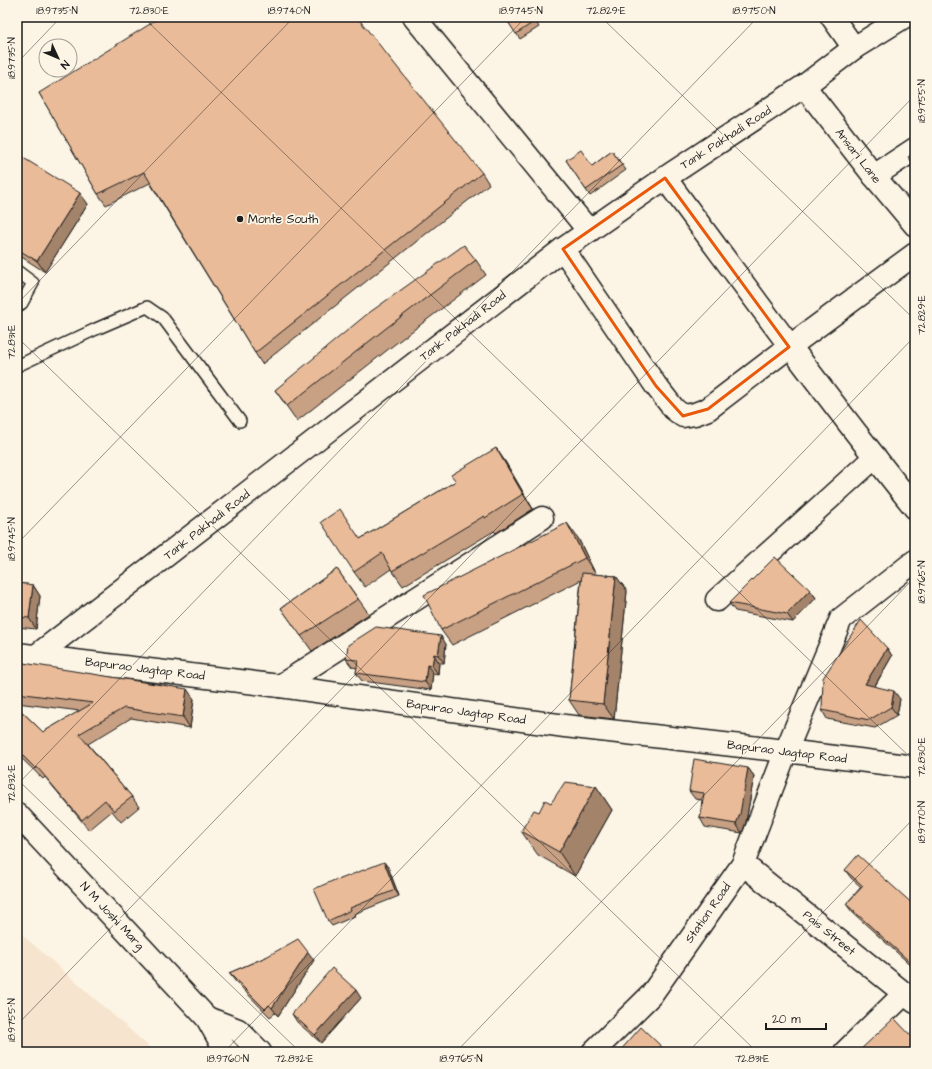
<svg xmlns="http://www.w3.org/2000/svg" width="932" height="1069" viewBox="0 0 932 1069" font-family="'Architects Daughter',sans-serif">
<style>
.built{fill:#f6e4ce}
.lines{fill:none;stroke-linecap:round;stroke-linejoin:round}
.lane-casing{stroke:#1c1c1c;stroke-width:14}
.street-casing{stroke:#1c1c1c;stroke-width:25}
.secondary-casing{stroke:#1c1c1c;stroke-width:25}
.lane{stroke:#fcf5e5;stroke-width:11}
.street{stroke:#fcf5e5;stroke-width:22}
.secondary{stroke:#fcf5e5;stroke-width:22}
.wall{fill:#c8a184;stroke:#1c1c1c}
.shaded-wall{fill:#a3836b;stroke:#1c1c1c}
.building{fill:#e9bb99;stroke:#1c1c1c}
.marked{fill:none;stroke:#e8590c;stroke-width:3;stroke-linejoin:round}
.ticks{fill:none;stroke:#1c1c1c;stroke-width:1;stroke-opacity:0.45}
.poi-dot{fill:#1c1c1c;stroke:#fcf5e5;stroke-width:1.5}
.labels{text-anchor:middle;dominant-baseline:central;stroke-width:3.5;stroke-linejoin:round;paint-order:stroke}
.street-label{font-size:12px;fill:#1c1c1c;stroke:#fcf5e5}
.poi-label{font-size:12px;fill:#1c1c1c;stroke:#fcf5e5;text-anchor:start}
.neatline{fill:none;stroke:#1c1c1c;stroke-width:1.5}
.ticks-label{font-size:10px;text-anchor:middle;fill:#1c1c1c}
</style>
<rect width="100%" height="100%" fill="#fcf5e5"/>
<filter id="ink" filterUnits="userSpaceOnUse"><feTurbulence type="fractalNoise" baseFrequency=".025" numOctaves="2"/><feDisplacementMap in="SourceGraphic" scale="8" xChannelSelector="R" yChannelSelector="G"/><feConvolveMatrix kernelMatrix="1 2 1 2 8 2 1 2 1" color-interpolation-filters="sRGB"/></filter>
<g filter="url(#ink)">
<polygon class="built" points="17,930 155,1052 17,1052"/>
<g class="lines">
<g class="lane-casing">
<g id="lane">
<polyline points="17,271 33,283 22,303 17,307"/>
<polyline points="17,366 96,329 147,307 163,318 240,421"/>
</g>
</g>
<g class="street-casing">
<g id="street">
<polyline points="414,17 589,231"/>
<polyline points="832,17 854,48"/>
<polyline points="804,86 874,176 915,225"/>
<polyline points="874,176 915,149"/>
<path d="M665 178C747 289 829 400 915 508"/>
<polyline points="563,249 656,386 674,409 683,416 695,414 708,409 789,347 915,254"/>
<polyline points="717,600 875,457"/>
<polyline points="36,656 563,249 665,178 804,86 854,48 904,17"/>
<polyline points="280,686 542,518"/>
<polyline points="743,864 915,1002"/>
<polyline points="593,1052 651,995 743,864 786,751 841,619 915,561"/>
<polyline points="845,1052 904,994"/>
</g>
</g>
<g class="secondary-casing">
<g id="secondary">
<polyline points="17,654 280,686 565,726 786,751 915,767"/>
<polyline points="17,814 207,1018 224,1048 228,1052"/>
<polyline points="207,1018 238,1030 260,1052"/>
</g>
</g>
<use href="#lane" class="lane"/>
<use href="#street" class="street"/>
<use href="#secondary" class="secondary"/>
</g>
<g class="wall">
<polygon points="505,17 542,17 536,22 539,27 520,39"/>
<polygon points="39,93 482,173 489,184 262,364 255,353 150,183 106,205 98,194"/>
<polygon points="612,151 626,170 590,196 566,160 592,166"/>
<polygon points="17,154 88,204 45,272 17,254"/>
<polygon points="476,260 486,275 395,344 297,421 275,390"/>
<polygon points="496,448 506,463 533,509 496,533 494,531 403,586 391,569 365,587 354,572 360,539 456,481"/>
<polygon points="578,538 595,573 593,574 616,576 627,591 614,719 579,715 569,700 581,580 452,645 441,630"/>
<polygon points="337,569 369,614 312,651 281,608"/>
<polygon points="17,583 33,585 40,596 36,629 17,627"/>
<polygon points="810,590 816,598 793,622 735,611 729,603"/>
<polygon points="446,644 444,663 439,663 438,674 433,673 431,690 362,681 356,673 357,668 352,667 346,659"/>
<polygon points="887,648 892,656 875,686 900,699 897,715 875,728 827,719 822,710"/>
<polygon points="17,662 194,699 190,728 131,718 88,744 132,797 139,807 121,822 112,811 89,830 45,777 43,779 17,754 17,707 43,732 80,711 17,703"/>
<polygon points="748,768 754,776 746,822 742,833 705,827 700,818 702,800 695,799 689,791"/>
<polygon points="596,786 612,810 575,876 538,855 521,831 539,812 551,803"/>
<polygon points="388,867 399,896 354,914 355,916 332,926 328,921 338,880"/>
<polygon points="845,870 915,906 915,969 852,912 846,904 861,887 851,878"/>
<polygon points="266,957 314,960 278,1016 275,1013 270,1017 235,981 229,973"/>
<polygon points="361,998 321,1043 297,1022 292,1014"/>
</g>
<g class="shaded-wall">
<polygon points="80,193 88,204 45,272 37,261"/>
<polygon points="496,448 506,463 533,509 523,494"/>
<polygon points="567,523 578,538 595,573 585,558"/>
<polygon points="616,576 627,591 614,719 603,704"/>
<polygon points="33,585 40,596 36,629 29,618"/>
<polygon points="810,590 816,598 793,622 787,614"/>
<polygon points="441,636 446,644 444,663 438,655"/>
<polygon points="887,648 892,656 871,692 865,684"/>
<polygon points="434,654 439,663 438,674 432,666"/>
<polygon points="427,665 433,673 431,690 425,682"/>
<polygon points="187,689 194,699 190,728 183,717"/>
<polygon points="894,691 900,699 897,715 891,707"/>
<polygon points="748,768 754,776 746,822 742,833 736,824"/>
<polygon points="596,786 612,810 575,876 559,852"/>
<polygon points="384,862 388,867 399,896 395,890"/>
<polygon points="308,952 314,960 278,1016 272,1008"/>
<polygon points="915,956 915,969 910,962"/>
<polygon points="356,990 361,998 321,1043 315,1035"/>
<polygon points="664,1049 666,1052 661,1052"/>
</g>
<g class="building">
<polygon points="159,17 357,17 482,173 255,353 144,172 98,194 39,93 150,24"/>
<polygon points="505,17 532,17 535,21 516,34"/>
<polygon points="581,150 592,166 612,151 622,165 586,190 566,160"/>
<polygon points="915,152 915,166 908,157"/>
<polygon points="17,154 80,193 37,261 17,249"/>
<polygon points="464,245 476,260 385,329 287,406 275,390 366,315"/>
<polygon points="915,264 915,272 911,267"/>
<polygon points="496,448 523,494 485,518 484,516 392,571 382,553 354,572 321,522 340,509 360,539 456,481 451,475"/>
<polygon points="567,523 585,558 441,630 424,595"/>
<polygon points="775,557 810,590 787,614 729,603"/>
<polygon points="337,569 358,599 301,636 281,608"/>
<polygon points="582,573 616,576 603,704 569,700"/>
<polygon points="17,583 33,585 29,618 17,617"/>
<polygon points="861,620 887,648 865,684 894,691 891,707 869,720 822,710 823,678"/>
<polygon points="376,627 441,636 438,655 434,654 432,666 427,665 425,682 356,673 358,660 346,659 348,645"/>
<polygon points="17,662 187,689 183,717 124,708 79,734 132,797 114,811 105,800 82,820 37,767 36,769 17,750 17,707 43,732 93,703 17,693"/>
<polygon points="694,759 748,768 740,814 736,824 700,818 704,793 689,791"/>
<polygon points="565,782 596,786 559,852 521,831 534,810 539,812 545,800 551,803"/>
<polygon points="858,855 915,906 915,956 910,962 846,904 863,886 845,870"/>
<polygon points="384,862 395,890 350,908 351,910 328,921 314,889 337,879 338,880"/>
<polygon points="298,939 308,952 272,1008 269,1005 265,1009 229,973 266,957"/>
<polygon points="332,968 356,990 315,1035 292,1014"/>
<polygon points="894,1018 915,1040 915,1052 858,1052"/>
<polygon points="641,1027 664,1049 661,1052 619,1052"/>
</g>
</g>
<path class="marked" d="M665 178 789 347 708 409 683 416 656 386 563 249Z"/>
<path class="ticks" d="M143 17 915 762M601 17 915 320M17 63 61 17M17 304 294 17M17 337 757 1052M17 544 526 17M17 779 300 1052M17 785 758 17M17 1025 915 95M224 1052 915 336M456 1052 915 577M688 1052 915 817"/>
<circle class="poi-dot" cx="240" cy="219" r="4"/>
<g class="labels">
<g class="street-label">
<text transform="translate(726 138) rotate(-33)">Tank Pakhadi Road</text>
<text transform="translate(858 156) rotate(52)">Ansari Lane</text>
<text transform="translate(463 326) rotate(-38)">Tank Pakhadi Road</text>
<text transform="translate(207 525) rotate(-38)">Tank Pakhadi Road</text>
<text transform="translate(145 669) rotate(7)">Bapurao Jagtap Road</text>
<text transform="translate(466 712) rotate(8)">Bapurao Jagtap Road</text>
<text transform="translate(787 752) rotate(7)">Bapurao Jagtap Road</text>
<text transform="translate(708 913) rotate(-55)">Station Road</text>
<text transform="translate(112 916) rotate(47)">N M Joshi Marg</text>
<text transform="translate(829 933) rotate(39)">Pais Street</text>
</g>
<g class="poi-label">
<text x="248" y="219">Monte South</text>
</g>
</g>
<rect width="932" height="1069" fill="none" stroke="#fcf5e5" stroke-width="44"/>
<g transform="translate(58 58) rotate(134)"><circle r="19" fill="#fcf5e5" stroke="#a29e95"/>
<path d="M0-3L7 15L0 10L-7 15Z" fill="#1c1c1c"/>
<text y="-6" font-size="11" font-weight="bold" text-anchor="middle" fill="#1c1c1c">N</text>
</g>
<path d="M766 1023v6h60v-6" fill="none" stroke="#1c1c1c" stroke-width="2"/>
<text x="772" y="1023" font-size="12" fill="#1c1c1c" stroke="#fcf5e5" stroke-width="3" paint-order="stroke">20 m</text>
<rect x="22" y="22" width="888" height="1025" class="neatline"/>
<g class="ticks-label">
<text x="57" y="14">18.9735°N</text>
<text x="149" y="14">72.830°E</text>
<text x="289" y="14">18.9740°N</text>
<text x="521" y="14">18.9745°N</text>
<text x="606" y="14">72.829°E</text>
<text x="754" y="14">18.9750°N</text>
<text transform="translate(11 58) rotate(-90)" y="4">18.9735°N</text>
<text transform="translate(921 101) rotate(-90)" y="4">18.9755°N</text>
<text transform="translate(921 315) rotate(-90)" y="4">72.829°E</text>
<text transform="translate(11 342) rotate(-90)" y="4">72.831°E</text>
<text transform="translate(11 539) rotate(-90)" y="4">18.9745°N</text>
<text transform="translate(921 582) rotate(-90)" y="4">18.9765°N</text>
<text transform="translate(921 757) rotate(-90)" y="4">72.830°E</text>
<text transform="translate(11 784) rotate(-90)" y="4">72.832°E</text>
<text transform="translate(921 822) rotate(-90)" y="4">18.9770°N</text>
<text transform="translate(11 1020) rotate(-90)" y="4">18.9755°N</text>
<text x="228" y="1062">18.9760°N</text>
<text x="294" y="1062">72.832°E</text>
<text x="461" y="1062">18.9765°N</text>
<text x="752" y="1062">72.831°E</text>
</g>
</svg>
